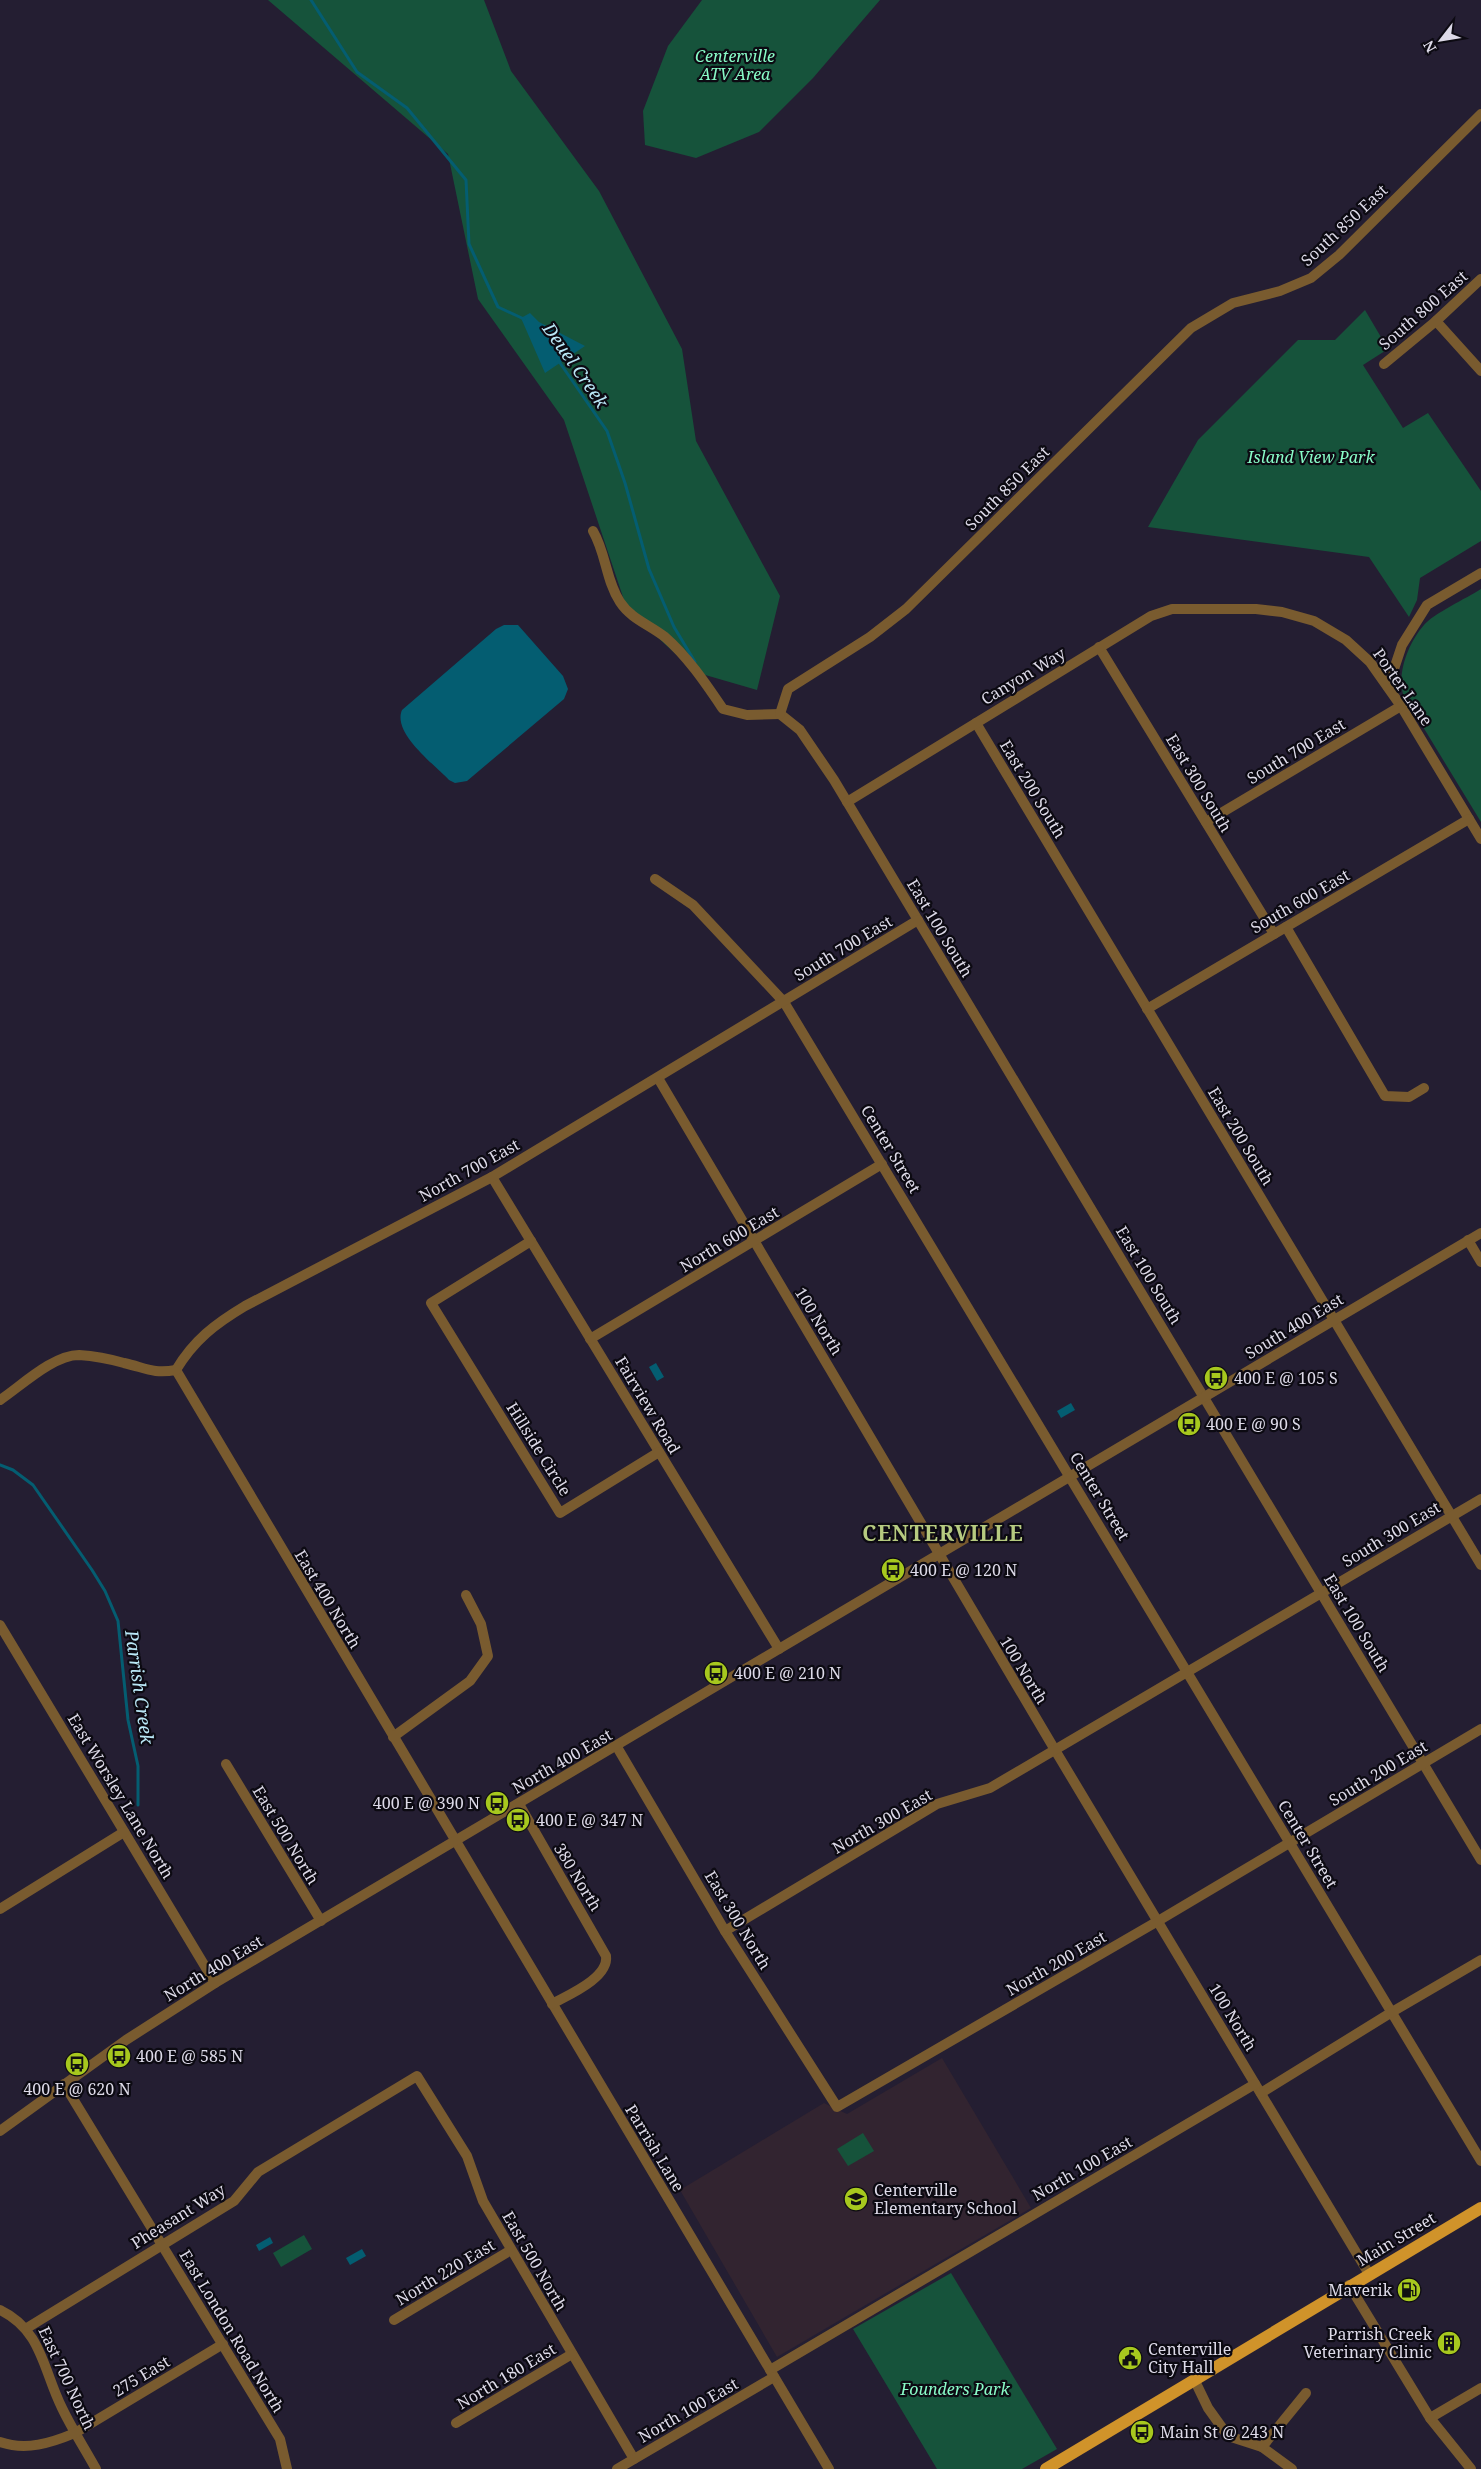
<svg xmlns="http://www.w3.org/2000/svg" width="1481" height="2469" viewBox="0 0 1481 2469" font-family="'Noto Serif',serif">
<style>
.education{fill:#322430}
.green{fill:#16533b}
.water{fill:#045d71}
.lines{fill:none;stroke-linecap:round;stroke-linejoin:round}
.stream{stroke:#045d71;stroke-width:3}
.minor{stroke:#795b2f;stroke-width:10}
.major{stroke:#d0932a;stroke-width:12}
.labels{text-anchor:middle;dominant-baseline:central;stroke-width:4.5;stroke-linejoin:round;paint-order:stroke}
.park-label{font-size:16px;font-style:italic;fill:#89fcc8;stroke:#0c0a12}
.street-label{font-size:16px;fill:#dddae8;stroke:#0c0a12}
.poi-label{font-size:16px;fill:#dddae8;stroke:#0c0a12;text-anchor:start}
.water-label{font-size:18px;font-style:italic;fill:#bae8f7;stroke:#0c0a12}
.district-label{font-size:21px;font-weight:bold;letter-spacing:1px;fill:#b6ca80;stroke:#0c0a12}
</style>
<rect width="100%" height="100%" fill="#241e32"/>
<polygon class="education" points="942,2058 1031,2208 777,2357 680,2190 824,2103 847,2114"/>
<g class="green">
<polygon points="268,0 484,0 511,71 599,191 682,349 696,441 780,596 757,690 695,672 627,609 564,420 478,299 448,154"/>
<polygon points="702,0 880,0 813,78 759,132 696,158 645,145 643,111 668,46"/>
<polygon points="1365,310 1388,349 1363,365 1403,428 1428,413 1481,491 1481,541 1420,578 1417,600 1409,617 1369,557 1148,527 1198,440 1298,340 1335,340"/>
<path d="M1481 589V822L1403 694C1397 672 1409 642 1424 625 1433 614 1467 598 1481 589Z"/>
<polygon points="863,2133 874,2151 848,2166 837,2149"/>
<polygon points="304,2235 312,2249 281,2267 273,2253"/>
<polygon points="951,2273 1057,2449 1022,2469 937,2469 853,2329"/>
</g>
<g class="water">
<polygon points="530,313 539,322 585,346 545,373 521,318"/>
<path d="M504 625H518L563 676 568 689 564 699 467 781 455 783 449 780C434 764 392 733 402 710L496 629Z"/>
<polygon points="656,1363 664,1377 657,1381 649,1367"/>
<polygon points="1071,1403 1075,1410 1061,1418 1057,1411"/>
<polygon points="270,2237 273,2243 259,2251 256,2245"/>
<polygon points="362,2249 366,2256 350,2265 346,2258"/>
</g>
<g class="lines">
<g class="stream">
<polyline points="311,0 357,72 407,108 466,180 469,244 498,307 524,319"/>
<polyline points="558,360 607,431 625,483 649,569 674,627 695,662"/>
<polyline points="0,1465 13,1470 33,1485 92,1570 105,1591 118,1621 128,1720 138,1766 138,1805"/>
</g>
<g class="minor">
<polyline points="1436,321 1481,371"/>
<polyline points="1384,364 1436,321 1481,279"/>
<path d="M593 531C606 553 606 581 620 602 631 619 650 625 665 637 688 657 706 684 723 709L747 715 780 714"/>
<polyline points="1099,647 1274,934"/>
<polyline points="1388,687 1402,645 1427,605 1481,573"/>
<polyline points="780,714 800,730 834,780 1481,1860"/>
<polyline points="780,714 788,689 870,637 906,609 1191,328 1233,303 1280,291 1311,278 1339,255 1481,114"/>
<polyline points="976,723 1481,1565"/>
<polyline points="847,802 1151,616 1172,609 1256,609 1282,612 1314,621 1346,640 1370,662 1401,706 1481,839"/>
<polyline points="1206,822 1401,706"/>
<polyline points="655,879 693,905 784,1002 1481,2161"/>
<polyline points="1286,927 1385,1096 1409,1097 1424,1088"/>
<polyline points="1147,1009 1469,819"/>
<polyline points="658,1078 1055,1750 1369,2274"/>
<polyline points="492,1177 779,1649"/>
<polyline points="1468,1240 1481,1262"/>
<polyline points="531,1241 431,1303 560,1513 659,1452"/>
<polyline points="590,1339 882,1164"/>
<polyline points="176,1370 829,2469"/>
<path d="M176 1370C194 1340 215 1324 245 1306L492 1177 918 920"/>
<path d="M0 1400C21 1386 53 1355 79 1355 94 1356 110 1359 124 1363 146 1368 153 1374 176 1370"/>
<polyline points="0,1625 215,1983"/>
<polyline points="393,1737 470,1681 488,1656 481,1624 466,1595"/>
<polyline points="617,1747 725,1931 837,2107 1158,1921 1481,1729"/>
<polyline points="226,1764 321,1921"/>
<path d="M519 1804 606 1956C609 1978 568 1995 552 2004"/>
<polyline points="0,1909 124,1832"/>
<polyline points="725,1931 937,1804 990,1788 1481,1499"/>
<polyline points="64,2084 280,2439 287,2469"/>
<polyline points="1261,2093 1392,2012 1481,1960"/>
<polyline points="0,2131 126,2040 215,1983 1481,1233"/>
<polyline points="1349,2285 1430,2418 1471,2469"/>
<path d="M0 2310C42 2330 43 2370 62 2408 72 2429 85 2449 96 2469"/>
<polyline points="394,2320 511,2250"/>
<polyline points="27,2328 234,2201 258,2172 417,2076 467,2156 483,2201 634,2459"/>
<polyline points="770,2370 1255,2084"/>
<polyline points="1194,2379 1208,2408 1228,2436 1262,2447 1292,2469"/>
<polyline points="1430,2418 1481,2388"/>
<polyline points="456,2423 572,2354"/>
<path d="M0 2442C26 2451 51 2443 75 2433L223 2344"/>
<polyline points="1262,2447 1306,2393"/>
<polyline points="617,2469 774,2377"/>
</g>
<polyline class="major" points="1046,2469 1481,2208"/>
</g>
<defs>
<g id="bus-disc" transform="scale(1.25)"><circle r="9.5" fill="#a7c81e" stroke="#0c0a12"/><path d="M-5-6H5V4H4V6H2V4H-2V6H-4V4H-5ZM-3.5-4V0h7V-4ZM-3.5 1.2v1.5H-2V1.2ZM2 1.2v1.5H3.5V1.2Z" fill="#111"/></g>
<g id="school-disc" transform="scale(1.25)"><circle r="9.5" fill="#a7c81e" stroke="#0c0a12"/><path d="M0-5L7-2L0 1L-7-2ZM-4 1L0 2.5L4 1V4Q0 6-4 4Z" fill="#111"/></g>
<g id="fuel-disc" transform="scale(1.25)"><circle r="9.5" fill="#a7c81e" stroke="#0c0a12"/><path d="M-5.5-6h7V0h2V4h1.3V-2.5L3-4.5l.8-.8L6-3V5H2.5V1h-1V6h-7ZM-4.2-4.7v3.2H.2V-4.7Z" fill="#111"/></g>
<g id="building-disc" transform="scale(1.25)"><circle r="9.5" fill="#a7c81e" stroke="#0c0a12"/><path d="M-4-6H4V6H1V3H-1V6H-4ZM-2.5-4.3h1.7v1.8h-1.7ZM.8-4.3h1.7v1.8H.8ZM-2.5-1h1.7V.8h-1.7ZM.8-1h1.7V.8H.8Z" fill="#111"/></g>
<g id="civic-disc" transform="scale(1.25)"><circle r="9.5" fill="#a7c81e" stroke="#0c0a12"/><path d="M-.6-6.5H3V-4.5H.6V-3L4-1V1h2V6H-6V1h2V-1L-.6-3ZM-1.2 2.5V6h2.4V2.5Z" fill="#111"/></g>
</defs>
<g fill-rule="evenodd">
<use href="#bus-disc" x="1216" y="1378"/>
<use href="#bus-disc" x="1189" y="1424"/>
<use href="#bus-disc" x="893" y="1570"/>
<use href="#bus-disc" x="716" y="1673"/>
<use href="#bus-disc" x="497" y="1803"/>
<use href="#bus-disc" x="518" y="1820"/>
<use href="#bus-disc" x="119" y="2056"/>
<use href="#bus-disc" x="77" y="2064"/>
<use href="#school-disc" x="856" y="2199"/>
<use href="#fuel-disc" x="1409" y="2290"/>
<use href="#building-disc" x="1449" y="2343"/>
<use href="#civic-disc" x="1130" y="2358"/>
<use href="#bus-disc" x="1142" y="2432"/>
</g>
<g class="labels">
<g class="park-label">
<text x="735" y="56">Centerville<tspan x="735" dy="18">ATV Area</tspan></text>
<text x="1311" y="457">Island View Park</text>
<text x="955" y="2389">Founders Park</text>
</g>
<g class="street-label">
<text transform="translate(1344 225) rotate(-43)">South 850 East</text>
<text transform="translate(1423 310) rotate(-41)">South 800 East</text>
<text transform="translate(1007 488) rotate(-45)">South 850 East</text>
<text transform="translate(1023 676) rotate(-31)">Canyon Way</text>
<text transform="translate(1403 687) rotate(55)">Porter Lane</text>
<text transform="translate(1296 751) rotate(-31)">South 700 East</text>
<text transform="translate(1199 783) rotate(59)">East 300 South</text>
<text transform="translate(1033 789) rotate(59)">East 200 South</text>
<text transform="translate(1300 901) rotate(-30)">South 600 East</text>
<text transform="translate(940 928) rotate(59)">East 100 South</text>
<text transform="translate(843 948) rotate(-31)">South 700 East</text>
<text transform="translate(1241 1136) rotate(59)">East 200 South</text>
<text transform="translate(891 1149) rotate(59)">Center Street</text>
<text transform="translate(469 1170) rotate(-29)">North 700 East</text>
<text transform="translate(729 1239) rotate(-31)">North 600 East</text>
<text transform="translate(1149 1275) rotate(59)">East 100 South</text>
<text transform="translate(819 1321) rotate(59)">100 North</text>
<text transform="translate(1294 1326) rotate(-31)">South 400 East</text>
<text transform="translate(648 1405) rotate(59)">Fairview Road</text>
<text transform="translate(539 1449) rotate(58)">Hillside Circle</text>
<text transform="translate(1100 1496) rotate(59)">Center Street</text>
<text transform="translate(1391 1534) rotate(-31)">South 300 East</text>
<text transform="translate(328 1599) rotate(59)">East 400 North</text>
<text transform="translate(1357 1623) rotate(59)">East 100 South</text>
<text transform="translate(1024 1670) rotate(59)">100 North</text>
<text transform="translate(562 1761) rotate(-30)">North 400 East</text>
<text transform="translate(1378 1773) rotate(-31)">South 200 East</text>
<text transform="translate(121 1796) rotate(59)">East Worsley Lane North</text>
<text transform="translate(882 1821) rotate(-30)">North 300 East</text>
<text transform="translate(286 1835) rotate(59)">East 500 North</text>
<text transform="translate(1308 1844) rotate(59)">Center Street</text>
<text transform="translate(578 1877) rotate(59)">380 North</text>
<text transform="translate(738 1920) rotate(59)">East 300 North</text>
<text transform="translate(1056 1963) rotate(-30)">North 200 East</text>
<text transform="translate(213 1968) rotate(-31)">North 400 East</text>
<text transform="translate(1233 2017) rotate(59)">100 North</text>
<text transform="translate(655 2148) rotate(59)">Parrish Lane</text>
<text transform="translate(1082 2168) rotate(-30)">North 100 East</text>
<text transform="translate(178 2216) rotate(-32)">Pheasant Way</text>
<text transform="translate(1396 2239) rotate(-31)">Main Street</text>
<text transform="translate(535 2261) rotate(60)">East 500 North</text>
<text transform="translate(445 2272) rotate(-31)">North 220 East</text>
<text transform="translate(232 2331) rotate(59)">East London Road North</text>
<text transform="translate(141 2376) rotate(-31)">275 East</text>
<text transform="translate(506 2376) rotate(-31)">North 180 East</text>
<text transform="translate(67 2378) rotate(65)">East 700 North</text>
<text transform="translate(688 2410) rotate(-30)">North 100 East</text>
</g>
<g class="poi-label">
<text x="1234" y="1378">400 E @ 105 S</text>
<text x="1206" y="1424">400 E @ 90 S</text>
<text x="910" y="1570">400 E @ 120 N</text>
<text x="734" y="1673">400 E @ 210 N</text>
<text x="480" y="1803" text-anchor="end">400 E @ 390 N</text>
<text x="536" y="1820">400 E @ 347 N</text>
<text x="136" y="2056">400 E @ 585 N</text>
<text x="77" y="2089" text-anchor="middle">400 E @ 620 N</text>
<text x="874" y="2190">Centerville<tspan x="874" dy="18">Elementary School</tspan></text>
<text x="1392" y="2290" text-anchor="end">Maverik</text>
<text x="1432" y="2334" text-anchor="end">Parrish Creek<tspan x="1432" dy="18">Veterinary Clinic</tspan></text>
<text x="1148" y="2349">Centerville<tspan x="1148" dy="18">City Hall</tspan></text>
<text x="1160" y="2432">Main St @ 243 N</text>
</g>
<g class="water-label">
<text transform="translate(576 365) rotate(55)">Deuel Creek</text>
<text transform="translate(140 1687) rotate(82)">Parrish Creek</text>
</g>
<g class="district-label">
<text x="943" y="1533">CENTERVILLE</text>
</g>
</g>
<g transform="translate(1441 40) rotate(239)" stroke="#0c0a12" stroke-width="4" paint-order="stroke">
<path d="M0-4L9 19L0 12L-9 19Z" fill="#dddae8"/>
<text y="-8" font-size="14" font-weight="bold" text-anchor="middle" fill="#dddae8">N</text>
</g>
</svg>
